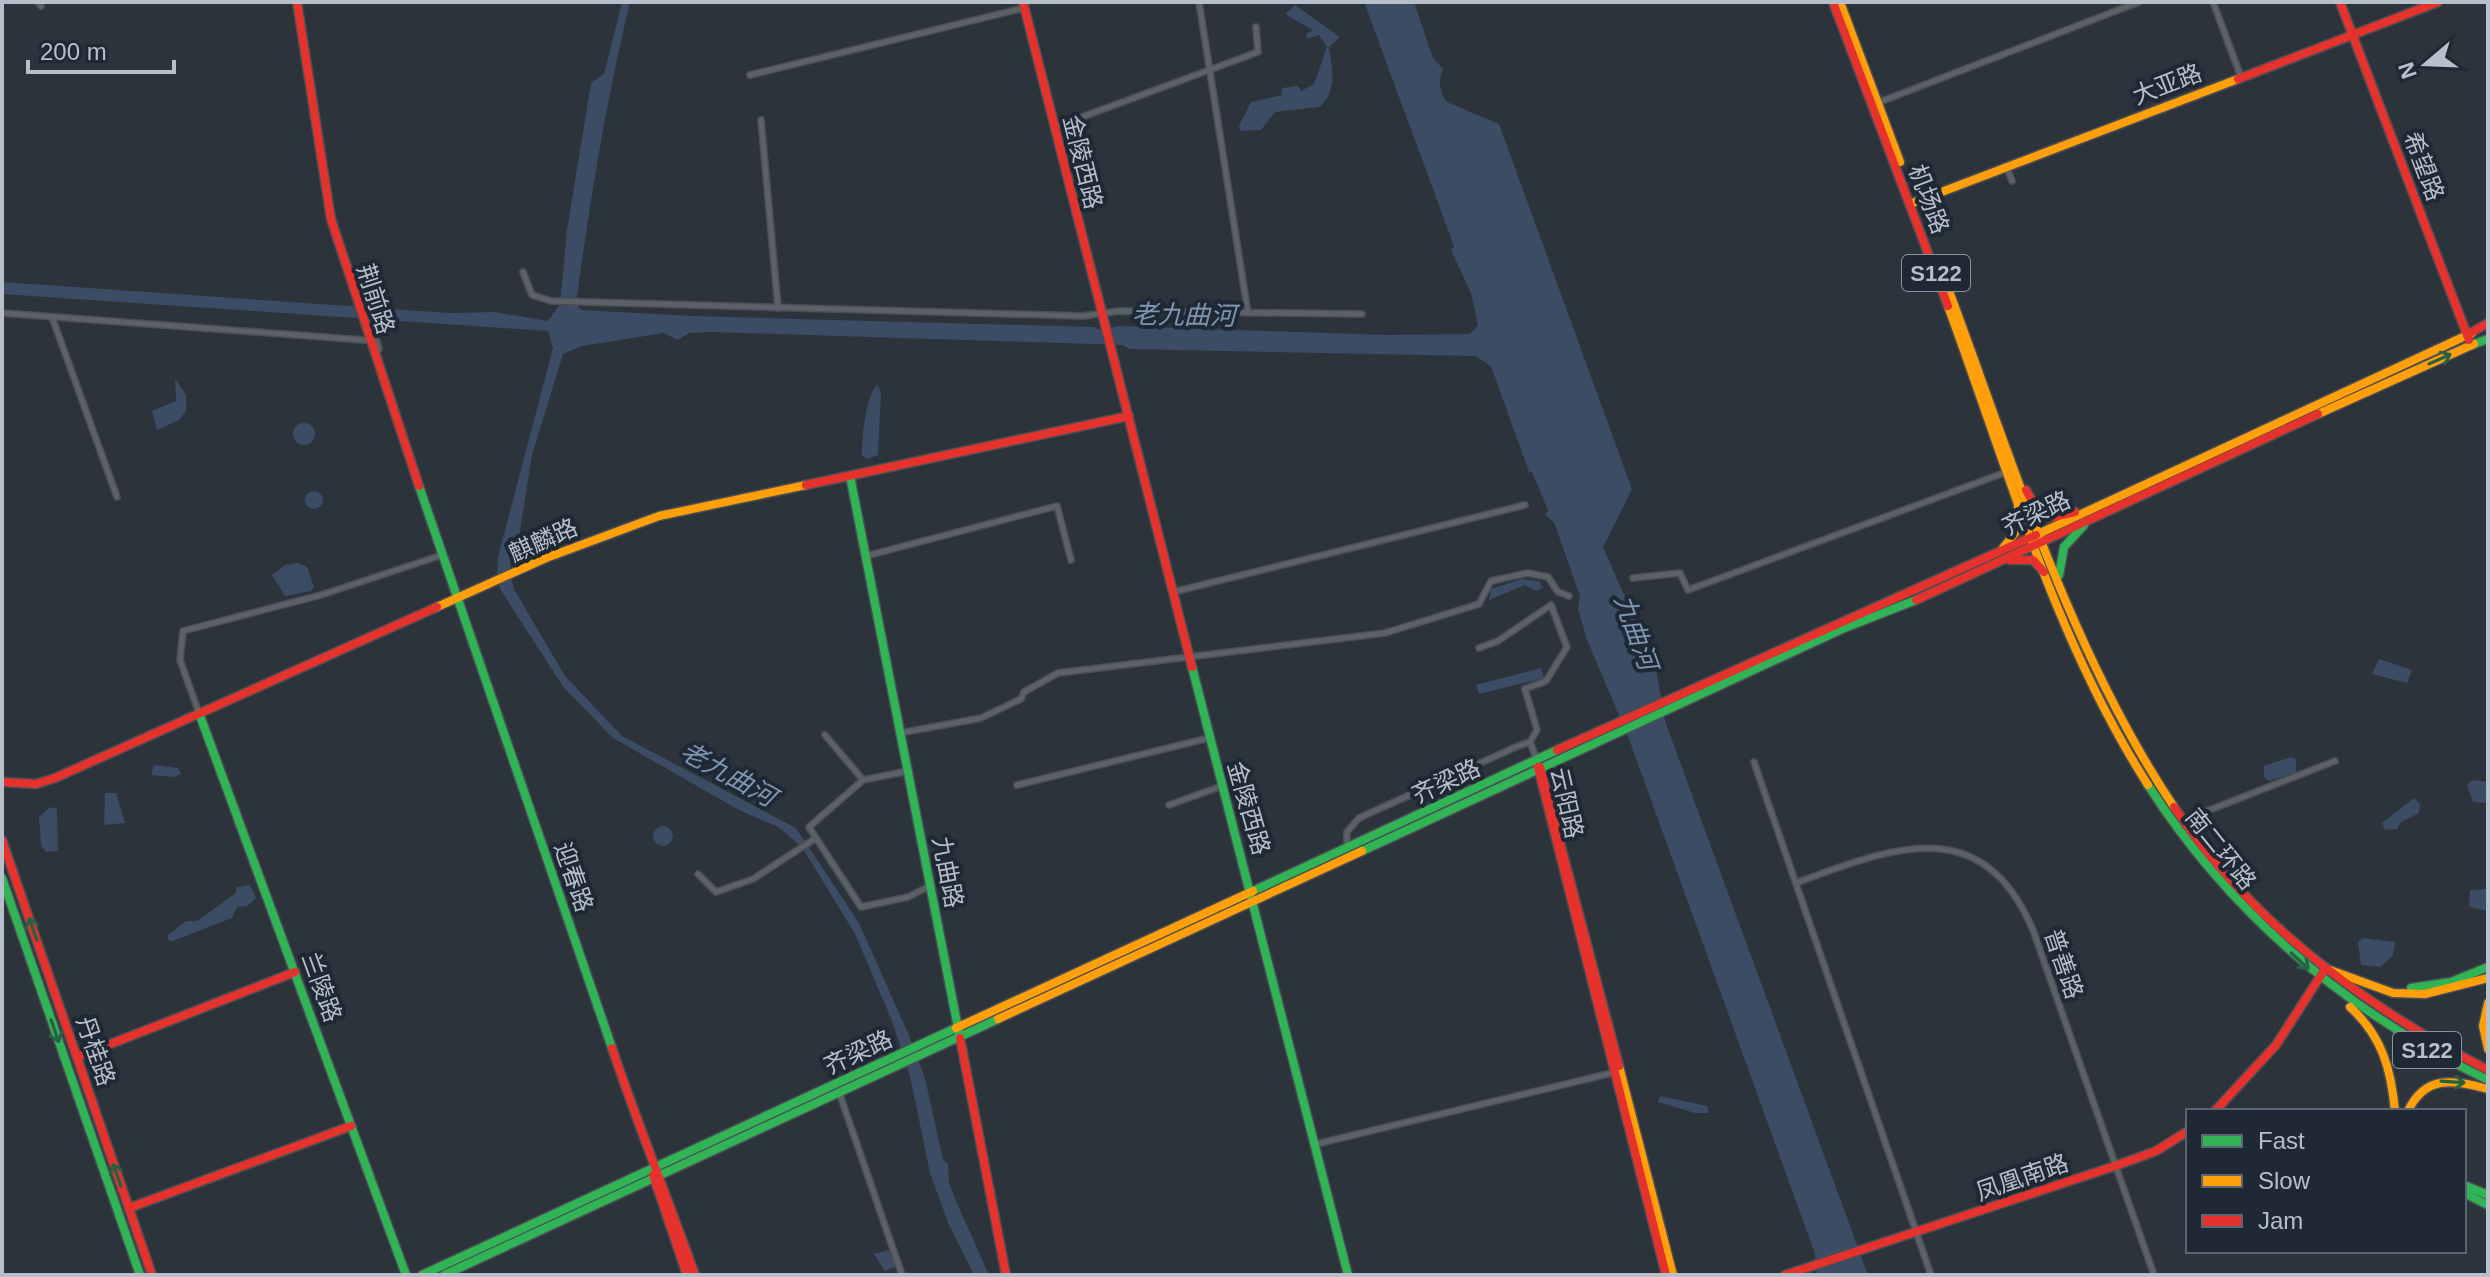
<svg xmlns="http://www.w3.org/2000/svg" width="2490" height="1277" viewBox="0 0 2490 1277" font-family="Helvetica,'Noto Sans SC',sans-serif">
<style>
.water{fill:#3b4c64}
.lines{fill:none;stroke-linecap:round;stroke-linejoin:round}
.street-casing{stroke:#4a4f54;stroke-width:8}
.fast-casing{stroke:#4a4f54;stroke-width:11}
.slow-casing{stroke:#4a4f54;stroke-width:11}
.jam-casing{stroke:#4a4f54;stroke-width:11}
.street{stroke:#5c6168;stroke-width:5}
.fast{stroke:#30b455;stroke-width:8}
.slow{stroke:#ff9f0a;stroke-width:8}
.jam{stroke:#e5322d;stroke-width:8}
.oneway{stroke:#266142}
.labels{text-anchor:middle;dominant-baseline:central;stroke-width:8;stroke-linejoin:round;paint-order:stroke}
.shield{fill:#1f2935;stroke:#89929d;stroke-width:2}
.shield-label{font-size:22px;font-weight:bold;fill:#b7bfca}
.street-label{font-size:24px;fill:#b7bfca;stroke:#1f2935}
.water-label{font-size:26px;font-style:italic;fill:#7f95b1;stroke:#1f2935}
</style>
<rect width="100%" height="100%" fill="#2c333a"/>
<g class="water">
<path d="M622 2H630C606 102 590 200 576 304L581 310 692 316 1094 327 1100 330 1119 326 1385 335 1470 334 1478 325 1471 293 1451 250 1454 246 1364 2H1414L1433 58 1443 69C1438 81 1439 92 1447 102L1499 124 1632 489 1603 547 1656 668 1665 721 1868 1275H1817L1815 1254 1629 739 1587 640 1578 609 1580 596 1554 522 1545 515 1548 510 1532 472H1529L1491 366 1475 356 1175 350 1129 349 1123 345 712 332 690 333 677 340 664 333 582 346 563 354 532 455 519 537 509 571 514 589 565 676 622 736 796 828 859 923 908 1033 925 1078 943 1160 948 1164 949 1183 956 1201 989 1275H974L949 1225 930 1173 910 1076 892 1021 855 934 802 847 778 827 739 810 613 738 564 688 500 589 497 575 498 557 553 348 548 331 2 294V282L449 313 494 312 548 321 560 304 567 230 591 83 604 74Z"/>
<path d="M1295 5 1340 37 1329 47C1332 66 1338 93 1319 107L1275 112 1261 130 1240 131 1239 126 1251 102 1282 95V88L1298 86 1301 91 1314 84 1327 47 1319 35 1307 39 1306 34 1313 30 1288 16 1286 13Z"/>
<polygon points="175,378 186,395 186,411 179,420 157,430 152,411 176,401"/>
<path d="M878 385 881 393 878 455 867 459 862 456C861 441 866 391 878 385Z"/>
<circle cx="304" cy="434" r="11"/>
<circle cx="314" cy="500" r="9"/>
<polygon points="298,563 307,567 314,587 311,591 285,596 272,575 285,565"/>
<polygon points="1522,579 1539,581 1543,588 1536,591 1525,585 1489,600 1491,589"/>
<polygon points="2379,659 2412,670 2407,683 2372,674"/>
<polygon points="1541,668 1544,678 1479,694 1476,685"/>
<polygon points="2291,757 2296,759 2296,772 2269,781 2264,777 2264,766"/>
<polygon points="154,765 178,768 181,774 174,777 151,775"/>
<polygon points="2473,780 2488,782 2488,803 2473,802 2467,785"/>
<polygon points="105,793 116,793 125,823 104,825"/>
<polygon points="2414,798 2420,804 2419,813 2401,822 2397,829 2385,830 2382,823"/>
<polygon points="50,807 57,809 58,851 46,852 41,845 39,817"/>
<circle cx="663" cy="836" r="10"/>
<polygon points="250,885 256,898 247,906 237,907 232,918 170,942 167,936 186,921 197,921 236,893 236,887"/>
<polygon points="2488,889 2488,911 2469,907 2470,890"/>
<polygon points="2363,938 2395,942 2393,955 2380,967 2361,965 2358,942"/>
<polygon points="1660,1096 1707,1106 1709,1113 1695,1113 1658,1102"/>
<polygon points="891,1249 897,1266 885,1271 874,1254"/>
</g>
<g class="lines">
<g class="street-casing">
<g id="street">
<polyline points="38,2 41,6"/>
<polyline points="1199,2 1248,313"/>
<polyline points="2213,2 2241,77"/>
<polyline points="750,75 1024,8"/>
<polyline points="1877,103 2139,2"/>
<polyline points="761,120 778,308"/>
<polyline points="1055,127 1258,52 1256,27"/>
<polyline points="2007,168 2012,181"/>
<polyline points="523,272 532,295 551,301 1083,316 1119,311 1362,314"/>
<polyline points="2,313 377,341 379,349"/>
<polyline points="52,317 117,497"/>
<polyline points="866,556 1057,506 1071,560"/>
<polyline points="1633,578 1680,573 1688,590 2009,471"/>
<polyline points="1173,592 1525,505"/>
<polyline points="1479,648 1498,641 1551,605 1567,647 1546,681 1525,689 1537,730 1530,742"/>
<polyline points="199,713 180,660 183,631 321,595 439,556"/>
<polyline points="900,733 981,718 1021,699 1024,692 1058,673 1385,633 1479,604 1491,581 1528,573 1548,577 1558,592 1569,596"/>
<polyline points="825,735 863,780"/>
<polyline points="1754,762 1931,1275"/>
<polyline points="1017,785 1209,738"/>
<polyline points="1169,805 1222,786"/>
<polyline points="2184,820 2335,761"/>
<polyline points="816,838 861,907 908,897 930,886"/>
<polyline points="1347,849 1347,832 1359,818 1518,746 1530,742 1537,760"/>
<polyline points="698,874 716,892 753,879 816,838 809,827 863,780 908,771"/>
<path d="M1796 883C1891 848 1982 810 2033 930L2154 1275"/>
<polyline points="839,1092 902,1275"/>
<polyline points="1316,1144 1616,1072"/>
</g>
</g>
<g class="fast-casing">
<g id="fast">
<polyline points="2471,345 2488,339"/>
<polyline points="850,476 960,1038"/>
<polyline points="419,486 612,1048"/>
<polyline points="2059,575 2064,547 2084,525"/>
<polyline points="1192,667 1348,1275"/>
<polyline points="199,713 406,1275"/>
<path d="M2148 785C2233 917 2347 1012 2488 1080"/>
<polyline points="1362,851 1842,629 1916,600"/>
<polyline points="2,878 140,1275"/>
<polyline points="1253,891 1557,750"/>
<polyline points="2411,988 2451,982 2488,967"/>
<polyline points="2464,1185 2488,1195"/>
<polyline points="2464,1193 2488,1205"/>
<polyline points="422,1275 956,1028"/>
<polyline points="444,1275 998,1019"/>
</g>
</g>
<g class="slow-casing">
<g id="slow">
<polyline points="1840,2 1900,162"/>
<polyline points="1910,204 2238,79"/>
<path d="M1949 291C2013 463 2071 653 2174 807"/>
<path d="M1948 306C2007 466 2055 640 2148 785"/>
<polyline points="2318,414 2474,344"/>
<polyline points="2036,535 2472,333"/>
<polyline points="2003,548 2020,527 2018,507"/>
<polyline points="437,607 546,558 659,516 806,485"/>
<polyline points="2330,970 2393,993 2425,994 2488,978"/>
<polyline points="2488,1003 2483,1026 2488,1049"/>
<path d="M2350 1007C2382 1036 2391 1069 2395 1111"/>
<polyline points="998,1019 1362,851"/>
<polyline points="956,1028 1253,891"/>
<polyline points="1619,1066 1673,1275"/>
<path d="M2408 1111C2425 1075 2454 1079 2488 1089"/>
</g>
</g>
<g class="jam-casing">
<g id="jam">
<polyline points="297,2 331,219 419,486"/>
<polyline points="1023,2 1192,667"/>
<polyline points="1833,2 1948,306"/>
<polyline points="2340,2 2469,340"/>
<polyline points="2238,79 2438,2"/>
<polyline points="2467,335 2488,323"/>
<polyline points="806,485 1129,416"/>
<polyline points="2026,490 2036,508 2049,518 2075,512"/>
<polyline points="2010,560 2033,560 2044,572"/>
<polyline points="1916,600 2318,414"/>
<polyline points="1557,750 2036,535"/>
<polyline points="1538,767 1666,1275"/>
<polyline points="1540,767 1619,1066"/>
<polyline points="2,782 36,784 55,778 437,607"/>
<path d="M2174 807C2251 923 2365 1007 2488 1070"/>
<polyline points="2,840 152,1275"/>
<polyline points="960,1038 1006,1275"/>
<path d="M612 1048C638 1125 668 1199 695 1275"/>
<polyline points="77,1057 295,972"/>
<polyline points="2215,1111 2276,1045 2325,969"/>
<polyline points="653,1175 687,1275"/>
<polyline points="129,1208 351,1126"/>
<polyline points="1785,1275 2115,1166 2156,1151 2188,1131"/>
</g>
</g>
<use href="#street" class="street"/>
<use href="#fast" class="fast"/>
<use href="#slow" class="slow"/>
<use href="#jam" class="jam"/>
</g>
<defs><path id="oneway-shaft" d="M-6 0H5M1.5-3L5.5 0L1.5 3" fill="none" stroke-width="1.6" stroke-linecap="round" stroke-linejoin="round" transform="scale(2)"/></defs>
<g class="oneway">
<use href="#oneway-shaft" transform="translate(2440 359) rotate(-24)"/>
<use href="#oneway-shaft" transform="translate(33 929) rotate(-109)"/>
<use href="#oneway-shaft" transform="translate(2300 961) rotate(42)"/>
<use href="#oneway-shaft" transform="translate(55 1031) rotate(71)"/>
<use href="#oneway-shaft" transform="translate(2453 1082) rotate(4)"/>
<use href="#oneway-shaft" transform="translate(117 1175) rotate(-109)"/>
</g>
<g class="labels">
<g class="shield">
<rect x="1902" y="255" width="68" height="36" rx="6"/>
<rect x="2393" y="1032" width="68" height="36" rx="6"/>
</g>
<g class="shield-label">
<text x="1936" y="273">S122</text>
<text x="2427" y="1050">S122</text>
</g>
<g class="street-label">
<text transform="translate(2167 84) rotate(-21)">大亚路</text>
<text transform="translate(1083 162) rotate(76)">金陵西路</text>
<text transform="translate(2424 166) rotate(69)">希望路</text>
<text transform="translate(1929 199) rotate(69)">机场路</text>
<text transform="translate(376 299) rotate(72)">荆前路</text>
<text transform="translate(2036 513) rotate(-25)">齐梁路</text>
<text transform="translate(543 540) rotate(-24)">麒麟路</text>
<text transform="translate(1446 781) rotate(-25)">齐梁路</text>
<text transform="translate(1567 803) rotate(77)">云阳路</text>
<text transform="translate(1249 808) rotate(74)">金陵西路</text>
<text transform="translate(2221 849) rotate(51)">南二环路</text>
<text transform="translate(948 872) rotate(79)">九曲路</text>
<text transform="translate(574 877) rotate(71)">迎春路</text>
<text transform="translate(2064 964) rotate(71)">普善路</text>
<text transform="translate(322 987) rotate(70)">兰陵路</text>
<text transform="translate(96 1051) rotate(71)">丹桂路</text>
<text transform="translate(858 1052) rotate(-25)">齐梁路</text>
<text transform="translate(2022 1177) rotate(-19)">凤凰南路</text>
</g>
<g class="water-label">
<text transform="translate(1184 315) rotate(1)">老九曲河</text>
<text transform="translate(1636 632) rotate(70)">九曲河</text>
<text transform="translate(728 774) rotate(29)">老九曲河</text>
</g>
</g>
<rect width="2490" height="1277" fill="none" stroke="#b7bfca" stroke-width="8"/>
<rect x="2186" y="1109" width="280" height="144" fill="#1f2935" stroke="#5c6571" stroke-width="2"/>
<rect x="2202" y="1135" width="40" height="12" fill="#30b455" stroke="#5c6571" stroke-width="2"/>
<text x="2258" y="1149" font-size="24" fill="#b7bfca">Fast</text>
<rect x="2202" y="1175" width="40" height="12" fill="#ff9f0a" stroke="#5c6571" stroke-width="2"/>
<text x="2258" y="1189" font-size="24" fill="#b7bfca">Slow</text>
<rect x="2202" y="1215" width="40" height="12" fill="#e5322d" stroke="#5c6571" stroke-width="2"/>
<text x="2258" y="1229" font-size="24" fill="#b7bfca">Jam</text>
<g transform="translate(2426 64) rotate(251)" stroke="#1f2935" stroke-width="6" paint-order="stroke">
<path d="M0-6L14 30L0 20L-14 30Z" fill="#b7bfca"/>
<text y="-12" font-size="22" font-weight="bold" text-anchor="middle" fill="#b7bfca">N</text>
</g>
<path d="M28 60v12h146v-12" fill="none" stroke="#b7bfca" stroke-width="4"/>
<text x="40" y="60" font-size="24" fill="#b7bfca" stroke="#1f2935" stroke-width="6" paint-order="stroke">200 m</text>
</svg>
